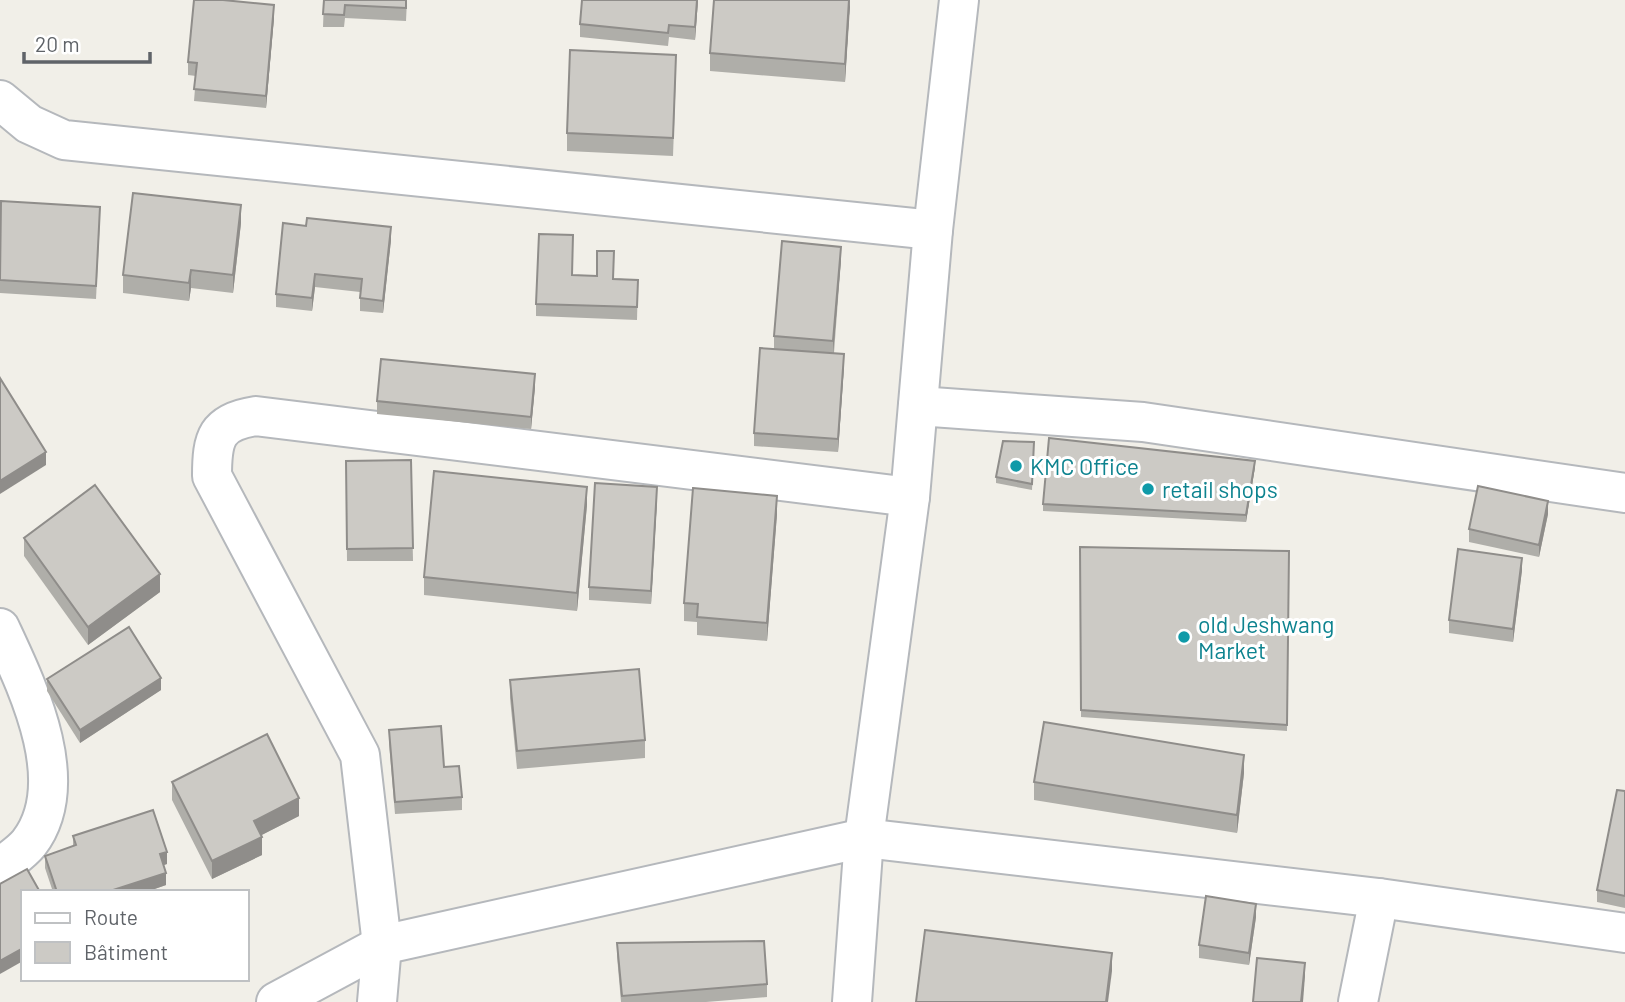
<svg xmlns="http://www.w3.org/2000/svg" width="1625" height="1002" viewBox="0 0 1625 1002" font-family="Barlow,sans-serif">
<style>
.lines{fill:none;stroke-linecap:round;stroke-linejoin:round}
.minor-casing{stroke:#b5b8bc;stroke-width:42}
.minor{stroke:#fff;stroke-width:38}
.wall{fill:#afaea9}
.shaded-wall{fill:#8f8d8a}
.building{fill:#cccac5;stroke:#8f8d8a;stroke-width:2}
.culture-dot{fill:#0f9aa8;stroke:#fff;stroke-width:2.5}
.labels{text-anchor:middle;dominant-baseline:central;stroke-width:6;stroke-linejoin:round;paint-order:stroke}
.culture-label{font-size:23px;fill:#0d838f;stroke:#fff;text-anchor:start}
</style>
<rect width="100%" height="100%" fill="#f1efe8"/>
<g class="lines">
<g class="minor-casing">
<g id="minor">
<polyline points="0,100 29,124 64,140 933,230"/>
<polyline points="918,406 1143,422 1625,493"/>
<path d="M0 628C27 686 75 783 29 843 21 853 9 860 0 868"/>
<polyline points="276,1002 382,945 864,838 1379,898 1625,933"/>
<path d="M377 1002 382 945 360 755 212 476C212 438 216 422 256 416L910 497"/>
<polyline points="852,1002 864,838 910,497 933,230 959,0"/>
<polyline points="1358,1002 1379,898"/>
</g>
</g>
<use href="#minor" class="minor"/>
</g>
<g class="wall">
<polygon points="324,0 407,0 406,21 345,18 344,27 323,27"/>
<polygon points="698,0 695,40 669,37 668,46 580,37 580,24"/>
<polygon points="850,0 845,82 710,71 710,53"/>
<polygon points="274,18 266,108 194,101 196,76 188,75 188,62"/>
<polygon points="676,73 673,156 567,151 567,133"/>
<polygon points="0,220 100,220 96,299 0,293"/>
<polygon points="241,223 233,293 191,288 189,301 123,293 123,275"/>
<polygon points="283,223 391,240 383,313 360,311 360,292 315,287 312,311 276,307 276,294"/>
<polygon points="841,260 834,353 844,366 838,452 754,446 754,433 774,348 774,336"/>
<polygon points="572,275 638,280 637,320 536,316 536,304"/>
<polygon points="535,387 531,429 377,414 377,401"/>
<polygon points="1034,442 1032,490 996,483 996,477"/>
<polygon points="411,460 413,561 347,561 346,461"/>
<polygon points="1255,467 1246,522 1043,511 1043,504"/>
<polygon points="657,500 651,604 589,600 589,587"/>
<polygon points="587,505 577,611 424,595 424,577"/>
<polygon points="777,514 767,641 697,635 697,622 684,621 684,603"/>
<polygon points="1548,514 1539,557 1469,542 1469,529"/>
<polygon points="24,538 160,592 88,645 24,556"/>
<polygon points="1080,547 1289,551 1287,731 1081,717"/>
<polygon points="1522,570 1513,642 1449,633 1449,620"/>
<polygon points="47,679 161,690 80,743 47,691"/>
<polygon points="510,680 645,740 645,758 517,769 510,698"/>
<polygon points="389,730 444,767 462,797 462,810 395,814 389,743"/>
<polygon points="1244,773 1237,833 1034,800 1034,782"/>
<polygon points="172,782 299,816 261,835 262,855 212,879 172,800"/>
<polygon points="1625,791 1625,908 1597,902 1597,890"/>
<polygon points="73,836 167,864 164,865 166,885 146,892 53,892 45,868 45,856 73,846"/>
<polygon points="1256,917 1249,965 1199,958 1199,945"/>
<polygon points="617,943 767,984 767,997 706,1002 621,1002 617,956"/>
</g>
<g class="shaded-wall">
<polygon points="697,0 698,0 695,40 695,27"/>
<polygon points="849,0 850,7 845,82 845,64"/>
<polygon points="274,5 274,18 266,108 266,96"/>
<polygon points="241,205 241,223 233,293 233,275"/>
<polygon points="391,227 391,240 383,313 383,301"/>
<polygon points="841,247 841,260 833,354 833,341"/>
<polygon points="191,270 191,288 189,301 189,283"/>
<polygon points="315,274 315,287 312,311 312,298"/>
<polygon points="844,354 844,366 838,452 838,439"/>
<polygon points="535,374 535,387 531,429 531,417"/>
<polygon points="46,452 46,465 0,494 0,481"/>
<polygon points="1255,461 1255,467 1246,522 1246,515"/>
<polygon points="587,487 587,505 577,611 577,593"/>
<polygon points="657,487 657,500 651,604 651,591"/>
<polygon points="777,496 777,514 767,641 767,623"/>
<polygon points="1548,501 1548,514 1539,557 1539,545"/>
<polygon points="1522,558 1522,570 1513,642 1513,629"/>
<polygon points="160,574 160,592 88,645 88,627"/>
<polygon points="161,678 161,690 80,743 80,730"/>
<polygon points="1244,755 1244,773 1237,833 1237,815"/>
<polygon points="299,798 299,816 254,839 254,821"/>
<polygon points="262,837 262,855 212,879 212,861"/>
<polygon points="167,852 167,864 160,866 160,854"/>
<polygon points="166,873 166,885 146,892 107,892"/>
<polygon points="1256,904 1256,917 1249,965 1249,953"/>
<polygon points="23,948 23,961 0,974 0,961"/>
<polygon points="1112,953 1112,971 1108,1002 1106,1002"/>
<polygon points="1305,963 1305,976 1303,1002 1301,1002"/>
</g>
<g class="building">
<polygon points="194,0 223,0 274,5 266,96 194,89 197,63 188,62"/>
<polygon points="324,0 406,0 406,8 345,5 344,15 323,14"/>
<polygon points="582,0 697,0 695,27 669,25 668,33 580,24"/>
<polygon points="714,0 849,0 845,64 710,53"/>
<polygon points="570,50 676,55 673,138 567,133"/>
<polygon points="133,193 241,205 233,275 191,270 189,283 123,275"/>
<polygon points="1,201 100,207 96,286 0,280"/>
<polygon points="307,218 391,227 383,301 360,298 362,279 315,274 312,298 276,294 283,223 306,226"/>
<polygon points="539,234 573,235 572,275 597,276 597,251 614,251 613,279 638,280 637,307 536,304"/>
<polygon points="782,241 841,247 833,341 774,336"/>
<polygon points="760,348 844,354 838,439 754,433"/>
<polygon points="381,359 535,374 531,417 377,401"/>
<polygon points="0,378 46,452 0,481"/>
<polygon points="1049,438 1255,461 1246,515 1043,504"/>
<polygon points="1003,441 1034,442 1032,484 996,477"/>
<polygon points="411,460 413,548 347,549 346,461"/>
<polygon points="434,471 587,487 577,593 424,577"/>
<polygon points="595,483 657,487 651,591 589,587"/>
<polygon points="95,485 160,574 88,627 24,538"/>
<polygon points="1478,486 1548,501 1539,545 1469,529"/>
<polygon points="693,488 777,496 767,623 697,617 698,604 684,603"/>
<polygon points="1080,547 1289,551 1287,725 1081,710"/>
<polygon points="1458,549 1522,558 1513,629 1449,620"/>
<polygon points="129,627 161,678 80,730 47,679"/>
<polygon points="639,669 645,740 517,751 510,680"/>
<polygon points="1044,722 1244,755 1237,815 1034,782"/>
<polygon points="441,726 444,767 459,766 462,797 395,802 389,730"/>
<polygon points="267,734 299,798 254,821 262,837 212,861 172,782"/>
<polygon points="1617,790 1625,791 1625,896 1597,890"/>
<polygon points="153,810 167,852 160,854 166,873 107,892 57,892 45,856 76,845 73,836"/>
<polygon points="27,869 40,892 23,892 23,948 0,961 0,884"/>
<polygon points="1206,896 1256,904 1249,953 1199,945"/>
<polygon points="925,930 1112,953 1106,1002 916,1002"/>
<polygon points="764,941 767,984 622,996 617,943"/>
<polygon points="1257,958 1305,963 1301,1002 1253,1002"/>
</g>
<g class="culture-dot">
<circle cx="1016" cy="466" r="7"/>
<circle cx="1148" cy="489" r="7"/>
<circle cx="1184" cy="637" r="7"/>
</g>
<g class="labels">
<g class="culture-label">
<text x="1030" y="466">KMC Office</text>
<text x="1162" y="489">retail shops</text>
<text x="1198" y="624">old Jeshwang<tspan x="1198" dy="26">Market</tspan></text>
</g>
</g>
<rect x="21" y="890" width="228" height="91" fill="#ffffff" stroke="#bfc1c3" stroke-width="2"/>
<rect x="35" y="913" width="35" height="10" fill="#ffffff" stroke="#bfc1c3" stroke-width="2"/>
<text x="84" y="925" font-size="21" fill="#5f6368">Route</text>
<rect x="35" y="942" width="35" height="21" fill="#cccac5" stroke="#bfc1c3" stroke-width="2"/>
<text x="84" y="960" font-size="21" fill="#5f6368">Bâtiment</text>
<path d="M24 52v10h126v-10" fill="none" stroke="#5f6368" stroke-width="3.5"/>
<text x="35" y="52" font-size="21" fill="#5f6368" stroke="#ffffff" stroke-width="5" paint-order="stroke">20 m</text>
</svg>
